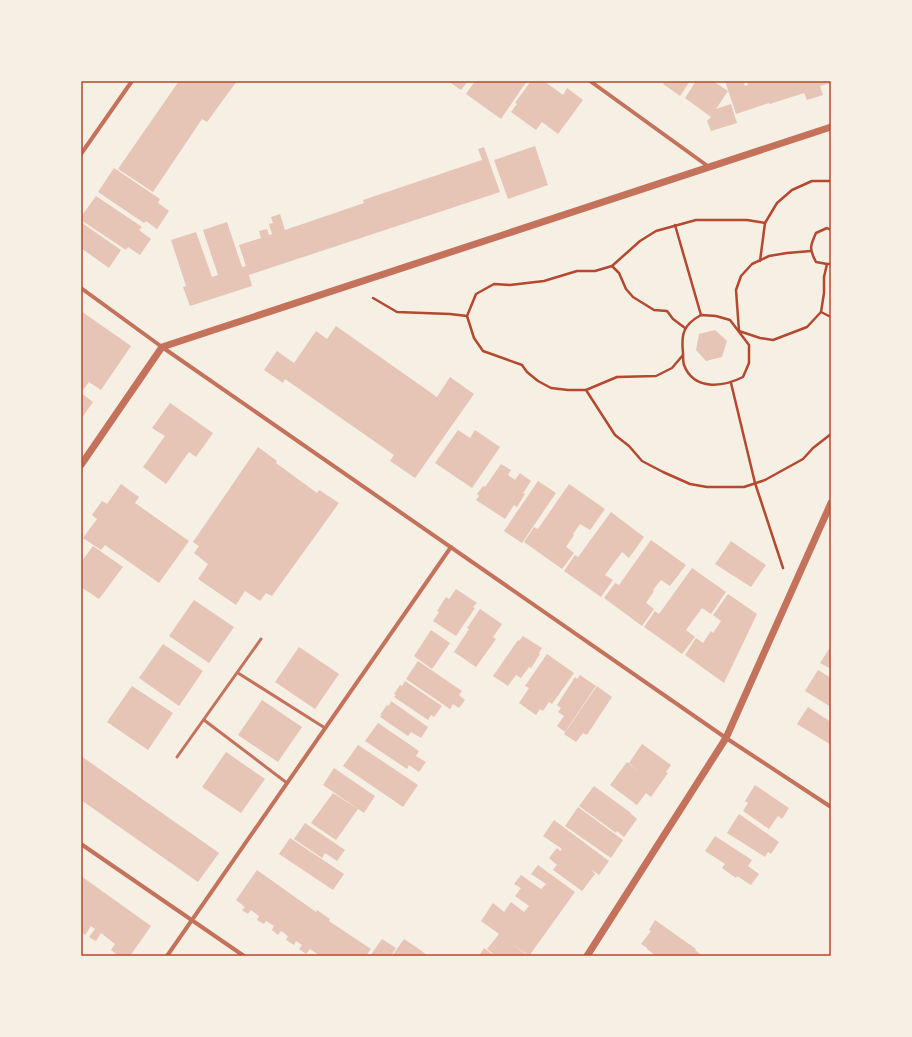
<svg xmlns="http://www.w3.org/2000/svg" width="912" height="1037" viewBox="0 0 912 1037" font-family="Quicksand,sans-serif">
<style>
.building{fill:#e6c5b7}
.lines{fill:none;stroke-linecap:round;stroke-linejoin:round}
.path{stroke:#b5482f;stroke-width:2.5}
.service{stroke:#c5725c;stroke-width:3}
.minor{stroke:#c5725c;stroke-width:4}
.tertiary{stroke:#c5725c;stroke-width:7}
.neatline{fill:none;stroke:#b5482f;stroke-width:1.5}
</style>
<rect width="100%" height="100%" fill="#f6efe4"/>
<g class="building">
<polygon points="179,81 237,81 207,122 202,119 153,192 118,169"/>
<polygon points="448,81 468,81 461,90"/>
<polygon points="475,81 527,81 501,119 466,94"/>
<polygon points="531,81 544,81 563,95 567,88 583,100 558,134 542,122 536,130 511,112 517,104 515,103"/>
<polygon points="665,81 690,81 680,96 663,84"/>
<polygon points="696,81 713,81 728,91 716,109 731,104 737,123 711,131 707,121 711,117 685,98"/>
<polygon points="725,81 743,81 745,86 748,85 747,81 831,81 831,83 820,86 823,95 807,100 804,93 770,104 769,103 736,114"/>
<polygon points="535,146 548,185 508,199 494,160"/>
<polygon points="484,147 500,192 249,275 252,286 190,306 183,287 186,286 171,240 196,232 212,277 218,275 203,230 227,222 242,267 246,266 239,245 261,238 259,231 267,229 269,235 272,234 269,224 273,223 271,217 280,214 285,230 364,203 363,200 482,160 478,149"/>
<polygon points="114,168 160,199 158,203 169,211 157,229 146,221 144,223 98,192"/>
<polygon points="96,196 142,227 139,230 151,239 140,255 128,247 126,250 81,220 81,217"/>
<polygon points="82,223 121,250 109,268 81,248"/>
<polygon points="81,311 131,346 101,390 89,382 81,393"/>
<polygon points="336,326 437,397 450,377 474,394 415,478 390,461 394,455 285,379 283,383 264,370 277,351 294,363 316,331 327,339"/>
<polygon points="715,330 727,341 722,357 706,361 696,350 699,334"/>
<polygon points="81,393 93,402 81,419"/>
<polygon points="170,403 213,433 196,457 189,452 166,484 143,467 165,436 152,428"/>
<polygon points="458,430 470,438 475,430 500,447 472,488 435,463"/>
<polygon points="258,447 277,461 276,463 317,493 319,490 339,503 272,596 266,593 260,601 245,591 236,605 198,579 208,564 194,553 199,546 193,542"/>
<polygon points="501,464 511,470 508,475 515,480 520,473 531,481 523,493 525,494 517,507 514,505 505,519 476,500 479,496 477,494 483,486 485,487"/>
<polygon points="538,481 556,493 522,543 504,531"/>
<polygon points="121,484 139,497 135,503 189,541 159,583 105,545 101,550 83,538 97,519 92,515 102,501 107,504"/>
<polygon points="569,484 605,509 590,530 580,524 573,534 574,535 566,547 574,553 562,569 524,542 534,527 538,529"/>
<polygon points="611,512 644,537 629,558 622,552 605,575 613,580 601,597 564,571 575,555 578,557"/>
<polygon points="651,540 686,565 670,586 661,580 653,590 654,591 646,603 654,609 642,626 604,598 615,583 619,585"/>
<polygon points="731,541 766,565 751,587 715,564"/>
<polygon points="93,546 123,567 99,599 81,587 81,562"/>
<polygon points="692,568 726,592 711,614 702,608 686,630 695,637 682,654 644,627 655,611 659,614"/>
<polygon points="456,589 477,603 473,607 475,608 456,636 433,621 439,612 437,611 446,597 449,599"/>
<polygon points="728,594 757,614 724,683 685,655 696,638 703,643 711,631 713,633 721,621 713,615"/>
<polygon points="194,600 234,627 209,663 169,636"/>
<polygon points="480,609 502,624 493,637 496,639 476,667 454,652 469,629 467,628"/>
<polygon points="431,630 450,643 432,669 414,656"/>
<polygon points="523,636 542,648 539,653 540,654 531,668 529,667 521,678 516,675 508,686 493,676 518,640 519,641"/>
<polygon points="163,644 203,671 179,706 139,678"/>
<polygon points="831,646 831,669 820,663"/>
<polygon points="299,647 339,674 315,709 275,682"/>
<polygon points="547,654 574,673 552,704 549,702 543,711 540,709 536,715 519,703 529,688 525,686"/>
<polygon points="418,661 462,691 459,695 465,700 459,708 453,704 450,709 406,679"/>
<polygon points="818,670 831,678 831,707 805,691"/>
<polygon points="580,675 596,686 565,732 557,726 564,716 558,712 561,708 557,705 575,677 577,679"/>
<polygon points="405,681 442,706 434,717 431,715 428,720 394,697 396,695 394,694 400,685 402,686"/>
<polygon points="132,686 173,713 148,750 107,722"/>
<polygon points="597,686 612,697 587,735 583,733 576,742 564,734"/>
<polygon points="262,700 302,727 278,762 238,735"/>
<polygon points="391,701 428,727 421,738 411,732 408,736 380,717 382,715 380,715 387,705 389,706"/>
<polygon points="808,707 831,722 831,745 797,724"/>
<polygon points="378,723 419,751 416,756 426,762 419,772 409,765 407,769 365,741"/>
<polygon points="642,744 671,765 666,772 668,773 651,797 646,793 637,805 610,785 627,762 640,772 629,763"/>
<polygon points="358,745 418,785 403,807 343,766"/>
<polygon points="226,752 265,779 241,813 202,787"/>
<polygon points="81,756 219,853 198,882 81,800"/>
<polygon points="334,768 375,796 364,813 323,785"/>
<polygon points="755,785 789,808 782,819 778,816 769,829 743,811 748,803 745,801"/>
<polygon points="594,786 631,813 630,813 637,819 624,837 617,831 616,833 579,806"/>
<polygon points="333,793 358,809 336,840 311,823"/>
<polygon points="578,807 623,840 611,858 565,826"/>
<polygon points="739,814 779,842 771,854 768,852 765,857 727,833"/>
<polygon points="554,820 609,861 599,875 592,870 595,874 582,891 553,870 557,865 549,858 557,848 560,851 562,849 543,836"/>
<polygon points="305,823 345,850 337,861 325,853 322,858 294,839"/>
<polygon points="715,836 752,860 748,866 759,874 751,885 737,876 736,878 722,868 725,864 705,851"/>
<polygon points="290,838 344,874 333,890 279,854"/>
<polygon points="538,865 575,892 529,956 507,940 528,956 496,956 487,949 499,934 481,921 493,903 504,912 511,902 524,912 529,906 515,896 521,888 514,884 521,875 541,889 546,884 531,874"/>
<polygon points="257,870 316,912 317,910 330,919 329,921 371,949 366,956 320,956 310,949 306,954 299,949 302,945 296,941 294,945 286,940 288,936 281,931 278,935 272,930 274,926 266,921 264,924 257,920 259,916 251,910 248,914 242,910 245,907 236,900"/>
<polygon points="81,876 151,926 130,956 115,956 116,954 111,950 115,944 101,933 96,941 89,937 95,929 91,926 85,935 81,932"/>
<polygon points="655,920 696,949 695,950 700,954 698,956 656,956 647,949 647,948 641,944 651,931 649,930"/>
<polygon points="382,939 396,948 391,956 370,956"/>
<polygon points="404,939 419,949 428,956 392,956"/>
<polygon points="484,948 495,956 479,956"/>
</g>
<g class="lines">
<g class="path">
<polyline points="831,181 812,181 792,190 777,203 765,223 747,220 696,220 656,231 640,241 612,266 595,271 577,271 544,281 510,285 494,284 476,294 467,316 474,338 483,351 522,365 527,372 538,381 551,388 568,390 586,390 615,435 629,446 642,461 663,472 690,484 707,487 744,487 765,480 803,459 813,448 831,434"/>
<polyline points="675,225 701,315"/>
<path d="M831 230 827 228 816 233C810 246 809 249 816 262L827 264H831"/>
<polyline points="811,251 787,253 769,256 752,264 741,276 736,290 739,331 760,338 773,340 807,327 821,312"/>
<polyline points="760,261 765,223"/>
<polyline points="827,264 824,277 824,293 821,312 831,317"/>
<polyline points="612,266 619,273 626,289 633,297 654,310 667,311 673,319 685,328"/>
<polyline points="373,298 397,312 450,314 467,316"/>
<path d="M701 315 716 316 730 320 749 345V363L743 377C723 387 694 391 684 365 683 362 683 357 683 353 681 334 683 325 701 315Z"/>
<polyline points="731,383 755,483 783,568"/>
<polyline points="586,390 617,377 656,376 672,368 683,355"/>
</g>
<g class="service">
<polyline points="238,673 325,728"/>
<polyline points="204,720 287,783"/>
<polyline points="177,757 261,639"/>
</g>
<g class="minor">
<polyline points="590,81 709,167"/>
<polyline points="81,154 132,81"/>
<polyline points="81,288 162,347 726,738 831,807"/>
<polyline points="81,844 244,956"/>
<polyline points="167,956 451,547"/>
</g>
<g class="tertiary">
<polyline points="81,465 162,347 831,127"/>
<polyline points="587,956 726,738 831,503"/>
</g>
</g>
<rect width="912" height="1037" fill="none" stroke="#f6efe4" stroke-width="164"/>
<rect x="82" y="82" width="748" height="873" class="neatline"/>
</svg>
